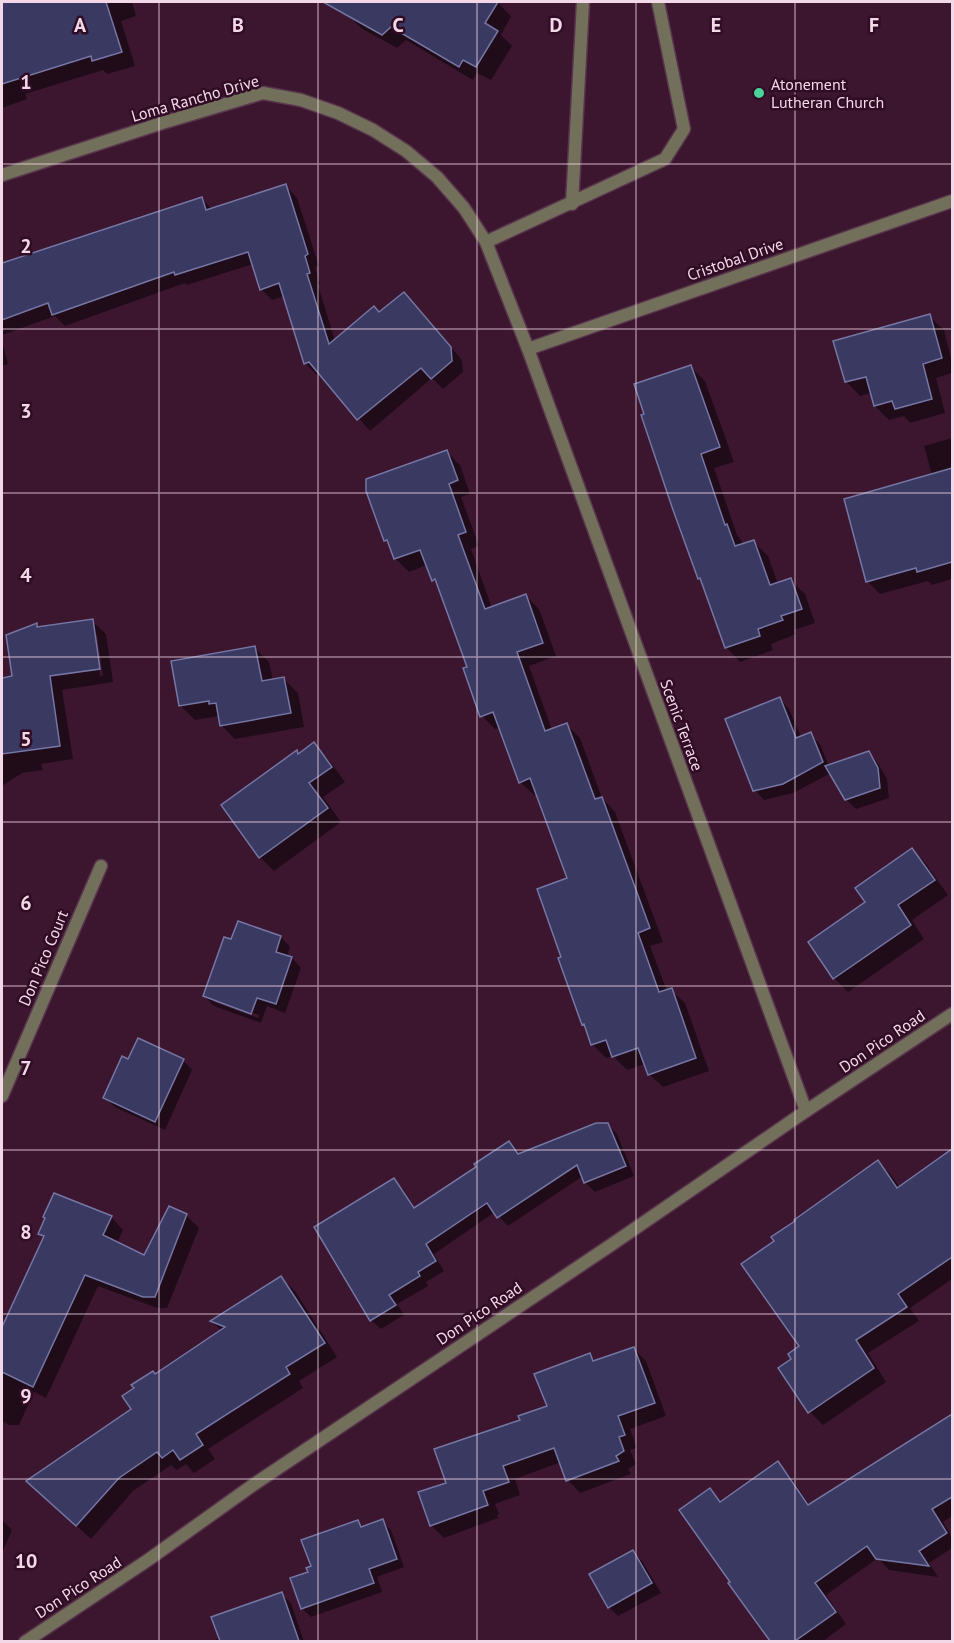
<svg xmlns="http://www.w3.org/2000/svg" width="954" height="1643" viewBox="0 0 954 1643" font-family="'PT Sans',sans-serif">
<style>
.shadow{fill:#0007;fill-rule:evenodd}
.building{fill:#3a3962;stroke:#7576a4;stroke-width:1.5}
.lines{fill:none;stroke-linecap:round;stroke-linejoin:round}
.lane-casing{stroke:#59354d;stroke-width:15}
.street-casing{stroke:#59354d;stroke-width:15}
.lane{stroke:#72705b;stroke-width:12}
.street{stroke:#72705b;stroke-width:12}
.grid{fill:none;stroke:#f3d9e8;stroke-width:1.5;stroke-opacity:0.55}
.poi-dot{fill:#49d49c;stroke:#310c25;stroke-width:2}
.labels{text-anchor:middle;dominant-baseline:central;stroke-width:5;stroke-linejoin:round;paint-order:stroke}
.poi-label{font-size:16px;fill:#f3d9e8;stroke:#310c25;text-anchor:start}
.street-label{font-size:16px;fill:#f3d9e8;stroke:#310c25}
.grid-label{font-size:20px;text-anchor:middle;font-weight:bold;fill:#f3d9e8;stroke:#310c25;stroke-width:5;stroke-linejoin:round;paint-order:stroke}
</style>
<rect width="100%" height="100%" fill="#3c162f"/>
<g class="shadow">
<polygon points="2,2 132,2 136,16 121,21 135,66 107,74 103,70 25,94 27,99 2,108"/>
<polygon points="346,2 497,2 511,16 501,35 512,46 491,80 477,73 473,80 406,40 397,48 361,28 346,13"/>
<polygon points="286,186 297,198 319,266 315,267 320,284 318,285 335,341 380,314 404,294 462,360 463,372 443,389 432,378 370,431 320,373 317,375 305,363 284,296 272,300 261,289 253,264 187,285 185,283 65,326 55,316 2,335 2,265 201,198 212,209"/>
<polygon points="929,316 944,330 952,363 952,373 936,378 945,413 910,423 904,416 889,420 875,406 871,393 860,396 846,381"/>
<polygon points="2,341 8,364 2,366"/>
<polygon points="690,366 705,381 734,462 714,468 737,535 741,540 743,545 754,542 768,556 778,584 790,580 805,594 815,623 794,630 796,634 771,644 773,650 740,662 726,647 703,583 699,579 673,507"/>
<polygon points="952,438 952,579 932,585 928,581 880,594 867,581 932,475 924,446"/>
<polygon points="446,451 460,465 470,494 461,497 479,546 471,549 492,608 525,595 539,609 556,656 529,666 552,730 566,724 580,738 602,798 615,812 663,942 650,946 667,991 671,990 685,1003 709,1071 663,1087 649,1074 645,1064 627,1070 613,1056 606,1058 592,1044 563,958 569,879 537,794 534,795 520,782 500,728 495,729 482,716 469,667 440,587 433,580 427,565 409,572 395,558 390,545 385,540"/>
<path d="M92 621 106 634 113 682 62 690 73 759 41 764 43 770 22 773 2 786V679L14 677 36 625 40 628ZM94 634H97L103 676H100Z"/>
<polygon points="255,648 269,662 273,681 284,679 298,693 304,727 235,739 221,725 219,716 195,720 181,706"/>
<polygon points="780,699 789,709 801,737 810,734 820,744 829,766 869,753 878,763 887,779 889,798 856,809 846,799 831,773 793,793 764,800 755,790"/>
<polygon points="314,744 328,759 345,782 323,797 341,822 274,871 260,857 297,752 300,754"/>
<polygon points="912,849 926,864 948,895 912,920 924,939 848,992 834,978 867,902"/>
<path d="M281 937 290 947 287 957 292 958 301 968 285 1013 267 1006 261 1023 214 1006 204 996 232 941ZM214 999 259 1015 258 1018 214 1002Z"/>
<polygon points="183,1060 192,1070 165,1130 115,1107 105,1098 129,1061"/>
<polygon points="607,1124 617,1134 634,1176 595,1192 586,1183 583,1176 508,1226 495,1212 434,1254 444,1271 426,1282 428,1286 397,1304 404,1315 381,1329 371,1320 394,1180 403,1189 416,1209 478,1167 509,1143 520,1155"/>
<polygon points="952,1151 952,1279 910,1308 919,1321 868,1353 886,1382 823,1425 810,1412 793,1359 801,1346 776,1241 878,1162 891,1175 900,1188"/>
<polygon points="170,1208 187,1216 199,1228 167,1308 157,1308 98,1286 46,1398 34,1392 19,1425 9,1425 2,1421 2,1331 44,1238 40,1234 111,1217 123,1230 117,1243 144,1257"/>
<polygon points="281,1278 295,1291 337,1357 299,1381 303,1388 208,1449 215,1459 194,1473 186,1464 177,1470 171,1465 133,1491 91,1539 42,1494 133,1409 155,1376 222,1331 212,1322"/>
<polygon points="633,1348 646,1361 666,1416 630,1429 637,1448 630,1450 636,1464 628,1469 631,1474 580,1493 568,1480 561,1462 515,1479 520,1495 495,1504 499,1514 497,1515 498,1518 444,1538 431,1525 448,1484 522,1421 549,1407 590,1355 596,1362"/>
<polygon points="952,1415 952,1516 943,1522 952,1537 952,1548 929,1563 938,1577 889,1570 878,1558 826,1595 846,1624 822,1642 772,1642 730,1583 732,1582 710,1490 722,1502 777,1463 789,1475 810,1505"/>
<polygon points="2,1520 12,1530 2,1553"/>
<polygon points="358,1521 364,1528 382,1521 391,1530 404,1567 377,1577 382,1592 311,1617 303,1609 292,1579 310,1572 313,1567"/>
<polygon points="633,1552 642,1561 661,1593 618,1616 609,1607"/>
<polygon points="281,1594 291,1603 304,1642 210,1642 220,1638"/>
</g>
<g class="building">
<polygon points="2,2 106,2 122,52 92,61 91,56 2,84"/>
<polygon points="323,2 498,2 485,23 498,31 476,67 463,60 459,67 391,27 382,35"/>
<polygon points="286,184 308,254 305,256 310,273 307,274 329,344 374,306 379,312 404,292 451,347 452,361 431,379 421,368 357,420 309,362 304,364 279,283 260,290 248,252 175,275 174,272 52,315 48,303 2,320 2,263 202,197 206,210"/>
<polygon points="930,314 942,358 923,364 932,399 895,409 892,401 874,406 866,377 845,382 833,341"/>
<polygon points="691,365 720,447 701,454 725,525 727,524 735,546 754,540 770,585 791,578 802,609 781,616 783,620 758,629 760,636 725,648 700,578 698,579 672,507 641,415 644,414 634,384"/>
<polygon points="447,450 458,480 449,484 466,532 458,535 485,609 526,594 543,643 517,652 545,731 567,723 595,799 602,797 650,928 638,933 659,992 672,988 696,1058 648,1075 638,1048 612,1057 606,1040 591,1045 584,1024 582,1025 558,958 561,957 537,889 567,878 530,778 519,783 493,712 480,717 463,668 467,667 435,579 432,581 420,550 394,559 387,540 384,541 366,491 366,479"/>
<polygon points="952,468 952,562 917,572 916,568 866,582 844,499"/>
<polygon points="93,619 100,669 50,676 60,746 2,754 2,678 12,676 6,635 37,623 37,627"/>
<polygon points="255,646 262,681 284,677 291,713 220,726 216,703 209,704 209,701 179,706 171,661"/>
<polygon points="780,697 796,738 811,732 823,762 783,784 753,791 725,719"/>
<polygon points="314,742 332,767 309,783 328,808 259,858 221,805 297,750 298,754"/>
<polygon points="869,751 878,768 880,788 845,800 825,766"/>
<polygon points="912,848 935,880 898,905 911,925 833,979 808,942 865,902 855,888"/>
<polygon points="238,921 281,936 276,952 292,957 276,1004 257,998 251,1014 203,996 224,937 231,939"/>
<polygon points="138,1038 184,1059 155,1122 103,1098 122,1056 128,1059"/>
<polygon points="596,1123 608,1123 626,1166 584,1183 577,1165 497,1218 487,1203 426,1244 436,1261 418,1272 420,1276 389,1295 396,1305 370,1321 314,1227 394,1178 414,1208 476,1167 474,1164 509,1141 518,1154"/>
<polygon points="952,1149 952,1257 898,1294 907,1307 856,1340 874,1368 808,1413 778,1368 791,1359 788,1354 799,1346 741,1264 774,1241 771,1237 795,1221 794,1220 878,1160 897,1188"/>
<polygon points="54,1193 112,1216 103,1235 144,1255 169,1206 187,1214 155,1297 143,1297 85,1275 33,1387 2,1372 2,1327 44,1236 38,1234 45,1218 43,1217"/>
<polygon points="281,1276 325,1343 286,1367 290,1374 196,1434 203,1445 180,1460 173,1450 162,1458 157,1452 119,1478 76,1526 26,1481 131,1409 122,1396 134,1388 131,1385 153,1371 155,1374 225,1327 210,1321"/>
<polygon points="634,1347 655,1403 618,1416 625,1435 619,1437 624,1451 616,1456 619,1461 566,1481 554,1448 503,1466 509,1482 483,1491 488,1505 430,1526 418,1492 446,1483 434,1449 520,1420 518,1416 547,1406 534,1374 590,1353 593,1361"/>
<polygon points="952,1414 952,1497 932,1509 947,1533 919,1551 929,1566 876,1559 867,1546 815,1583 836,1612 795,1641 770,1641 728,1583 730,1582 679,1510 710,1488 720,1502 778,1461 808,1505"/>
<polygon points="383,1519 397,1559 369,1569 374,1583 301,1609 290,1578 308,1572 306,1568 311,1566 301,1540 358,1520 361,1527"/>
<polygon points="633,1550 652,1583 608,1608 589,1574"/>
<polygon points="282,1592 299,1641 220,1641 211,1617"/>
</g>
<g class="lines">
<g class="lane-casing">
<g id="lane">
<polyline points="572,204 583,2"/>
<polyline points="486,242 665,159 684,129 658,2"/>
</g>
</g>
<g class="street-casing">
<g id="street">
<polyline points="2,175 162,123 263,93 301,100 338,113 373,130 406,151 437,177 464,208 486,242 528,349 806,1111"/>
<polyline points="528,349 952,201"/>
<polyline points="2,1096 101,866"/>
<polyline points="25,1642 148,1560 253,1485 611,1245 806,1111 952,1014"/>
</g>
</g>
<use href="#lane" class="lane"/>
<use href="#street" class="street"/>
</g>
<path class="grid" d="M159 2V1642M318 2V1642M477 2V1642M636 2V1642M795 2V1642M2 164H952M2 329H952M2 493H952M2 657H952M2 822H952M2 986H952M2 1150H952M2 1314H952M2 1479H952"/>
<circle class="poi-dot" cx="759" cy="93" r="6"/>
<g class="labels">
<g class="poi-label">
<text x="771" y="84">Atonement<tspan x="771" dy="18">Lutheran Church</tspan></text>
</g>
<g class="street-label">
<text transform="translate(195 98) rotate(-16)">Loma Rancho Drive</text>
<text transform="translate(735 259) rotate(-19)">Cristobal Drive</text>
<text transform="translate(682 725) rotate(70)">Scenic Terrace</text>
<text transform="translate(43 958) rotate(-67)">Don Pico Court</text>
<text transform="translate(882 1041) rotate(-34)">Don Pico Road</text>
<text transform="translate(479 1313) rotate(-34)">Don Pico Road</text>
<text transform="translate(78 1587) rotate(-33)">Don Pico Road</text>
</g>
</g>
<g class="grid-label">
<text x="80" y="32">A</text>
<text x="238" y="32">B</text>
<text x="398" y="32">C</text>
<text x="556" y="32">D</text>
<text x="716" y="32">E</text>
<text x="874" y="32">F</text>
<text x="26" y="89">1</text>
<text x="26" y="253">2</text>
<text x="26" y="418">3</text>
<text x="26" y="582">4</text>
<text x="26" y="746">5</text>
<text x="26" y="910">6</text>
<text x="26" y="1075">7</text>
<text x="26" y="1239">8</text>
<text x="26" y="1403">9</text>
<text x="26" y="1568">10</text>
</g>
<rect width="954" height="1643" fill="none" stroke="#f3d9e8" stroke-width="6"/>
</svg>
